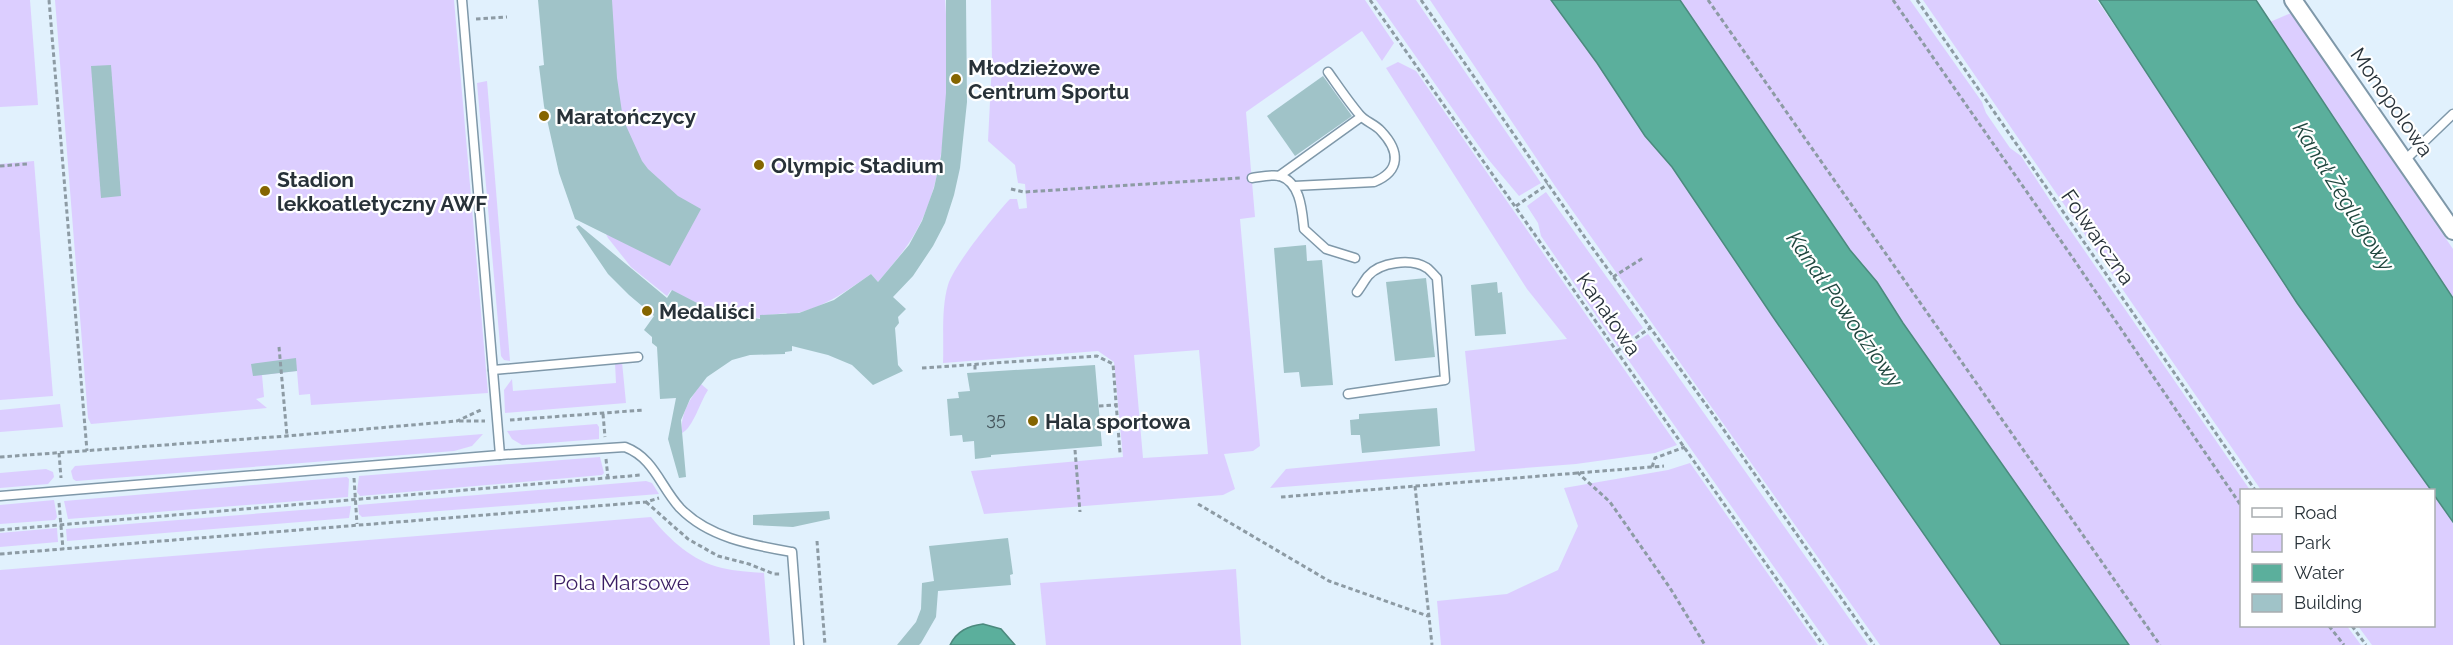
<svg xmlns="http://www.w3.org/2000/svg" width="2453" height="645" viewBox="0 0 2453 645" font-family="Raleway,sans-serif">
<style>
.green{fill:#dcceff;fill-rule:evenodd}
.water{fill:#5baf9c;stroke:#4c8a7e;stroke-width:1.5}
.building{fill:#a0c3c8}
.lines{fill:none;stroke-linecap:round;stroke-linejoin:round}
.lane-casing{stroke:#7f98a9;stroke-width:11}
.street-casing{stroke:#7f98a9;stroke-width:20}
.path{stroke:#8d9ba4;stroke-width:3;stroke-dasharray:4.5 3;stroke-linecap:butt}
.lane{stroke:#fff;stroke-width:8}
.street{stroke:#fff;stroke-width:16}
.poi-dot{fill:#856500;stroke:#fff;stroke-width:2}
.labels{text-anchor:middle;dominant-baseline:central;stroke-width:4.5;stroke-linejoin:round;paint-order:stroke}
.number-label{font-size:18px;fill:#46565d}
.poi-label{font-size:21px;font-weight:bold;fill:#283239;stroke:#fff;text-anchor:start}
.street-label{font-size:21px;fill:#283239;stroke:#fff}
.park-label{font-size:21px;fill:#3a1e63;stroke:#fff}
.water-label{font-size:22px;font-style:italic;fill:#20473f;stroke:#fff}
</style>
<rect width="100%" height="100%" fill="#e1f1fd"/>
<g class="green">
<polygon points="0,0 30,0 38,105 0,107"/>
<polygon points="55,0 454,0 488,393 311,405 310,394 299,395 297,371 262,375 264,397 256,399 267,408 91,424 88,418"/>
<path d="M553 0H945C950 65 950 164 921 222 910 245 894 263 878 282L871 274C844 293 821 309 789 315L786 313 760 316V318C728 316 699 306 671 290L667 296 631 267 608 238 591 204Z"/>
<path d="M991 0H1365L1394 43 1382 61 1362 31 1246 112 1255 217 1240 219 1260 446 1253 451 1224 454 1235 489 1223 495 984 514 971 471 1123 457 1114 362 1098 351 943 363C944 338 941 309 948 285 954 265 995 215 1010 199H1017L1019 209 1027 208 1025 184 1018 183 1015 165 988 141 992 62ZM1199 350 1208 454 1143 458 1134 355Z"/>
<polygon points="1376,0 1416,0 1541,183 1519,196 1488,159"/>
<polygon points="1430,0 1551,0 1597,63 1645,136 1672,167 1773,317 2001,645 1880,645 1555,186"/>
<polygon points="1680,0 1910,0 1982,102 1986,113 2010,148 2021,156 2055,208 2250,490 2242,490 2242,626 2347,626 2361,645 2129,645 1903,323 1877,282 1850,250"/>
<polygon points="1923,0 2097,0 2433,490 2261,490"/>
<polygon points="2291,13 2453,249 2453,298 2270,22"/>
<polygon points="1398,62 1416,71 1677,445 1655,453 1576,464 1270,488 1286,469 1475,451 1465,351 1567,339 1527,289 1386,68"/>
<polygon points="487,81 510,361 504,360 501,356 477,83"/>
<polygon points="34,161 53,396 0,400 0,164"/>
<polygon points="1546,192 1643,328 1618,347 1541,236 1538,223 1527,206"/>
<polygon points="1648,334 1868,645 1829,645 1622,351"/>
<polygon points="622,362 626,403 505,413 504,390 512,379 513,391 616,383 615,363"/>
<path d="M701 384 708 390C700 402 693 428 682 433 680 414 690 399 701 384Z"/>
<polygon points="60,404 63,427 0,432 0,410"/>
<polygon points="597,424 599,427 599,439 522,445 512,439 507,431"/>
<polygon points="483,434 472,446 454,451 76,481 73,479 71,471 75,466"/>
<polygon points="600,457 604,473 602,475 360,496 357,492 359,476"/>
<polygon points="1690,463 1818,645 1441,645 1437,601 1507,594 1558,570 1578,526 1564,488 1668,470"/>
<polygon points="46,469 53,472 54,477 48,484 0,488 0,473"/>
<polygon points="347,477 349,479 348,497 68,519 64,501"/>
<polygon points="646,481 652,483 659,494 362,517 359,514 358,505"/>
<polygon points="2434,491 2453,520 2453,645 2372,645 2358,626 2434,626"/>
<polygon points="54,500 57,517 55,520 0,524 0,505"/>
<polygon points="351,506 349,518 67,541 66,529"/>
<path d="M651 517C670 540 692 561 722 568 735 571 750 572 764 573L770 645H0V570Z"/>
<polygon points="57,528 58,542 0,547 0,533"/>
<polygon points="1236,569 1241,645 1046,645 1040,583"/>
</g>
<g class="water">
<polygon points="1551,0 1680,0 1850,250 1877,282 1903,323 2129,645 2001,645 1773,317 1672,167 1645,136 1597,63"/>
<polygon points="2099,0 2256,0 2453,298 2453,522 2434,495 2434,490 2431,490 2297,303"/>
<path d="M983 624 1001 629 1015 645H950C957 631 968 626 983 624Z"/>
</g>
<g class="building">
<polygon points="538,0 612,0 617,78 623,119 642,161 648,169 678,196 701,209 670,266 575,219 559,173 544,106 539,66 544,65"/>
<polygon points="946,0 966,0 967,102 960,168 954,195 945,223 933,246 913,276 893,297 906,309 898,317 899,323 895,328 898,365 903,371 873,385 852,365 828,355 792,346 792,351 785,352 785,354 750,355 732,360 707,377 690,399 681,420 686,477 679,478 668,439 676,398 660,399 657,347 652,343 652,337 644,330 654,316 629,295 608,274 576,227 579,225 667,298 672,290 701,305 741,316 760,319 760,315 799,313 834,300 871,274 878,282 909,245 922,221 934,188 941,156 946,93"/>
<polygon points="111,65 121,196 101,198 91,66"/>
<polygon points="1323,76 1352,116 1295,156 1267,116"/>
<polygon points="1306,245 1307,261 1322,260 1333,385 1301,387 1299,372 1284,373 1274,248"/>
<polygon points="1426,278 1435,357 1395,361 1386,282"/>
<polygon points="1497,282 1498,293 1502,292 1506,334 1475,336 1471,285"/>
<polygon points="296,358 297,371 253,376 251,364"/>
<polygon points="1095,365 1102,446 991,455 991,457 975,459 974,441 963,442 962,435 950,436 947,399 959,398 958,392 970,391 967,373"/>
<polygon points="1437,408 1440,446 1362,453 1360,435 1351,435 1350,420 1359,419 1359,414"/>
<polygon points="829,511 830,519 793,527 753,525 753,515"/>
<polygon points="1008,538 1013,574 1010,575 1011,585 938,591 936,617 921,643 919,645 897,645 916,622 921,609 922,583 934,581 929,546"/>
</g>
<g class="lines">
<g class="lane-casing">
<g id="lane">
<polyline points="462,0 500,455"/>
<polyline points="2405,160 2453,114"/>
<polyline points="1279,176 1361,117"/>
<path d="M1252 178C1260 177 1272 174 1280 176 1301 183 1302 211 1304 229L1326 249 1355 258"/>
<path d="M1294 186 1374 182C1401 171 1400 151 1381 131 1375 124 1364 121 1359 114 1348 101 1338 86 1328 72"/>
<polyline points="493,370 638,357"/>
<path d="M1348 394 1445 380 1437 278C1434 275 1430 270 1427 268 1411 258 1380 262 1368 276 1364 281 1361 287 1357 292"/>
<path d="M0 496 500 455 625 447C654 458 660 486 680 508 709 538 752 545 792 552L799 645"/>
</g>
</g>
<g class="street-casing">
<polyline id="street" points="2293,0 2453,231"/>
</g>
<g class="path">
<polyline points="49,0 87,451"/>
<polyline points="1370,0 1823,645"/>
<polyline points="1421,0 1586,239 1712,413 1874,645"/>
<polyline points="1708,0 2160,645"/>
<polyline points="1893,0 2068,251 2242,507"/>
<polyline points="1917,0 2255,490"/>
<polyline points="476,19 507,17"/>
<polyline points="0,166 27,164"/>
<polyline points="1011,189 1024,192 1240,178"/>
<polyline points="1516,206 1548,184"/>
<polyline points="1613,277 1643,258"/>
<polyline points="279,347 287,436"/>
<polyline points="1617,351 1650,328"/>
<polyline points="975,365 975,372"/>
<polyline points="922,368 1097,356 1113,364 1120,453"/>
<polyline points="1099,406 1116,405"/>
<polyline points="603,414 605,437"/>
<polyline points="510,420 644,410"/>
<polyline points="459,421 485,421"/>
<polyline points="1075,450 1080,512"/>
<polyline points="59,453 61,478"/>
<polyline points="0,457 287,436 457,421 483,409"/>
<polyline points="606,459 608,478"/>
<polyline points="1652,467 1655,458 1685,447"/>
<polyline points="1577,472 1610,502 1670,588 1705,645"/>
<polyline points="354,478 357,524"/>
<polyline points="1415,486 1432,645"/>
<polyline points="1281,497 1664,466"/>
<polyline points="646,502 688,539 718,556 749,564 774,574 782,574"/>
<polyline points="59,503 63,549"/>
<polyline points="1198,504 1329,581 1428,616"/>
<polyline points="0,530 641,475"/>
<polyline points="817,541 825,645"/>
<polyline points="0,554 646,502 659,498"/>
<polyline points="2329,626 2344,645"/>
<polyline points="2352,626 2366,645"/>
</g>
<use href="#lane" class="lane"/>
<use href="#street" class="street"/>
</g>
<g class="poi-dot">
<circle cx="956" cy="79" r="6"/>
<circle cx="544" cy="116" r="6"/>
<circle cx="759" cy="165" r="6"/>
<circle cx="265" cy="191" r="6"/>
<circle cx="647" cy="311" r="6"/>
<circle cx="1033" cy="421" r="6"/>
</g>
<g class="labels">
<g class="number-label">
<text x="996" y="418">35</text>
</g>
<g class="poi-label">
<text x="968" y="67">Młodzieżowe<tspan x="968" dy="24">Centrum Sportu</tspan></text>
<text x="556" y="116">Maratończycy</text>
<text x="771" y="165">Olympic Stadium</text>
<text x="277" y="179">Stadion<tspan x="277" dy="24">lekkoatletyczny AWF</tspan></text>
<text x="659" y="311">Medaliści</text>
<text x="1045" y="421">Hala sportowa</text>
</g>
<g class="street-label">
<text transform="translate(2392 102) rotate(55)">Monopolowa</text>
<text transform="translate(2098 237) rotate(55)">Folwarczna</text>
<text transform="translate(1609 314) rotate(55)">Kanałowa</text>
</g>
<g class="park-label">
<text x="621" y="582">Pola Marsowe</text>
</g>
<g class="water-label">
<text transform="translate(2344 196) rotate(58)">Kanał Żeglugowy</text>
<text transform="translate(1845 309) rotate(55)">Kanał Powodziowy</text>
</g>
</g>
<rect x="2240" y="489" width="195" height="138" fill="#ffffff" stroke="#a9adb0" stroke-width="1.5"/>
<rect x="2252" y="508" width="30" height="9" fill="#ffffff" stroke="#a9adb0" stroke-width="1.5"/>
<text x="2294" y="519" font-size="18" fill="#283239">Road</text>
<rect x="2252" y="534" width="30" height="18" fill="#dcceff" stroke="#a9adb0" stroke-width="1.5"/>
<text x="2294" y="549" font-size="18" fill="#283239">Park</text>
<rect x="2252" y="564" width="30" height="18" fill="#5baf9c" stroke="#a9adb0" stroke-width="1.5"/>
<text x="2294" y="579" font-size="18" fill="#283239">Water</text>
<rect x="2252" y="594" width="30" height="18" fill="#a0c3c8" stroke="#a9adb0" stroke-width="1.5"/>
<text x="2294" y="609" font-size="18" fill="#283239">Building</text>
</svg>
